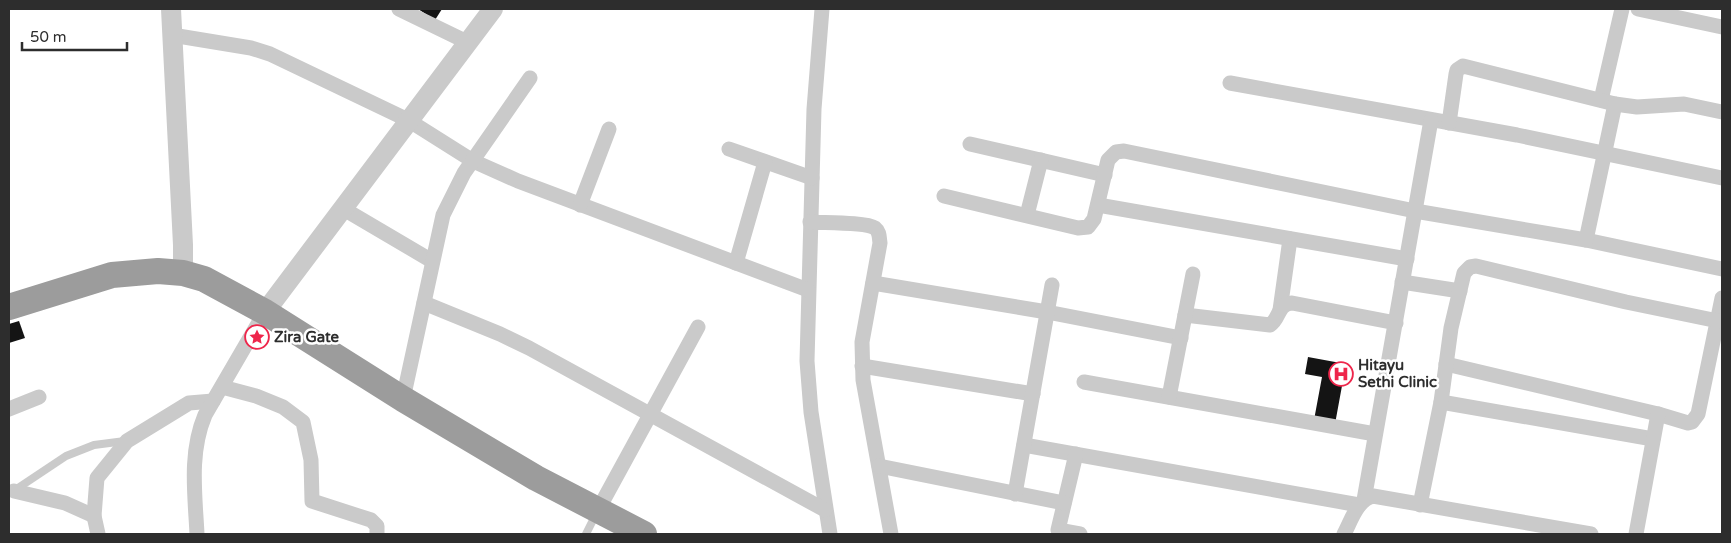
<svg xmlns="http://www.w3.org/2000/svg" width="1731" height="543" viewBox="0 0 1731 543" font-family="'Varela Round',sans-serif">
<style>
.building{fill:#141414}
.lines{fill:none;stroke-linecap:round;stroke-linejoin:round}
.service{stroke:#cacaca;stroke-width:8}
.minor{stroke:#cacaca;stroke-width:15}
.tertiary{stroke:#cacaca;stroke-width:20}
.trunk{stroke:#9c9c9c;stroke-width:26}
.labels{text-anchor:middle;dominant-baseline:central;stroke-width:5;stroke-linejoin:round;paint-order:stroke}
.poi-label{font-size:15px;font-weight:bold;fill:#2d2d2d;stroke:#fff;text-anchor:start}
</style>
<rect width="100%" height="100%" fill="#fff"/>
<g class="building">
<polygon points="418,9 442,9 435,20"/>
<polygon points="19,321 25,338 9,343 9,324"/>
<polygon points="1308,357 1346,364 1335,424 1314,420 1322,377 1305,374"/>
</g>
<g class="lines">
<g class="service">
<polyline points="15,490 66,456 94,445 125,441"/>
<polyline points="586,534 596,514"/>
</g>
<g class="minor">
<polyline points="399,9 467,42"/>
<polyline points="822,9 814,109 807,361 811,412 830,534"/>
<polyline points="1638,9 1722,27"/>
<polyline points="172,35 251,48 270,54 408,120 473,161 518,181 808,290"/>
<polyline points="1230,83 1517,135 1722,178"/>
<polyline points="1601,100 1622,9"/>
<polyline points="1449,123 1456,74 1457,70 1463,66 1615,104 1637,107 1684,104 1722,112"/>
<polyline points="970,144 1105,175"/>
<polyline points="729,149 812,178"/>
<polyline points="944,196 1078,228 1088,227 1094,219 1108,160 1116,152 1124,151 1415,211 1586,240 1722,269"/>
<polyline points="580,205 609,129"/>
<polyline points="1098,205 1407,259"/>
<polyline points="342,208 432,261"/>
<polyline points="1027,215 1041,160"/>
<path d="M810 222C823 223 866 222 875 228 880 232 879 237 880 243L862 342 863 380 891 534"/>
<polyline points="1586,240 1615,104"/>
<polyline points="736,263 765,162"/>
<polyline points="1402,282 1460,291"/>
<polyline points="873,283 1047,312 1181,338"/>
<polyline points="424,303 500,334 529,348 825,510"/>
<polyline points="1280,310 1290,239"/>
<path d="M1185 315 1270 325C1280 319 1277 304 1292 303L1396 323"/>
<polyline points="1446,364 1658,414 1688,423 1692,422 1698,414 1722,298"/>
<polyline points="862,366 1033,394"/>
<polyline points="1084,382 1375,434"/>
<polyline points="222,387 256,396 283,407 303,422 311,460 312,501 371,520 377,526 377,534"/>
<polyline points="1169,397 1193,274"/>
<polyline points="403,399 443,215 464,173 530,78"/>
<polyline points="1441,402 1653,439"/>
<polyline points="9,409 39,397"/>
<polyline points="1024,445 1359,505"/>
<polyline points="1076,454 1058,530 1080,534"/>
<polyline points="879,466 1064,503"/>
<polyline points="14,491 65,503 94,516"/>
<polyline points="1015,494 1052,285"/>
<polyline points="1364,500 1431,120"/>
<polyline points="1420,505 1441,402 1451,328 1464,273 1470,267 1476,266 1626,302 1718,321"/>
<polyline points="598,510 698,327"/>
<polyline points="98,534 94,516 97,478 127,441 189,403 213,401"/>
<path d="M197 534C195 494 189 453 205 415L265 312"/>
<path d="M1344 534C1351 521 1357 500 1373 496L1591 534"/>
<polyline points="1636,534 1658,414"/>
</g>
<g class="tertiary">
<polyline points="171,9 183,245 183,273"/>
<polyline points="265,312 493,9"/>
</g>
<polyline class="trunk" points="9,307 112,275 158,271 183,273 204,279 265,312 403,399 536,478 644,534"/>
</g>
<defs>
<g id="sight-ring" transform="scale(1.25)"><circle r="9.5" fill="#fff" stroke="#ee264b" stroke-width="1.5"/><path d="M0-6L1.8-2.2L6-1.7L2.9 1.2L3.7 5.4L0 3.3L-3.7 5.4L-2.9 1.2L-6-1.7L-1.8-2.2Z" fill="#ee264b"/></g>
<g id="hospital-ring" transform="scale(1.25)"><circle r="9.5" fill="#fff" stroke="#ee264b" stroke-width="1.5"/><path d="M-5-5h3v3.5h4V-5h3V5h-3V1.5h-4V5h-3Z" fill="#ee264b"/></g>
</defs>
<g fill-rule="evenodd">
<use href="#sight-ring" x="257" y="337"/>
<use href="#hospital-ring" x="1341" y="374"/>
</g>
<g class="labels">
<g class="poi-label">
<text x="274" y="337">Zira Gate</text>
<text x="1358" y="365">Hitayu<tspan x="1358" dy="17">Sethi Clinic</tspan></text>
</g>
</g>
<rect width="1731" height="543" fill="none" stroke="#2d2d2d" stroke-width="20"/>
<path d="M22 42v8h105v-8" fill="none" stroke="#2d2d2d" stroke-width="2.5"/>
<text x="30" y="42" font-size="15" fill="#2d2d2d" stroke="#ffffff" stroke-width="4" paint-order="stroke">50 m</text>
</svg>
